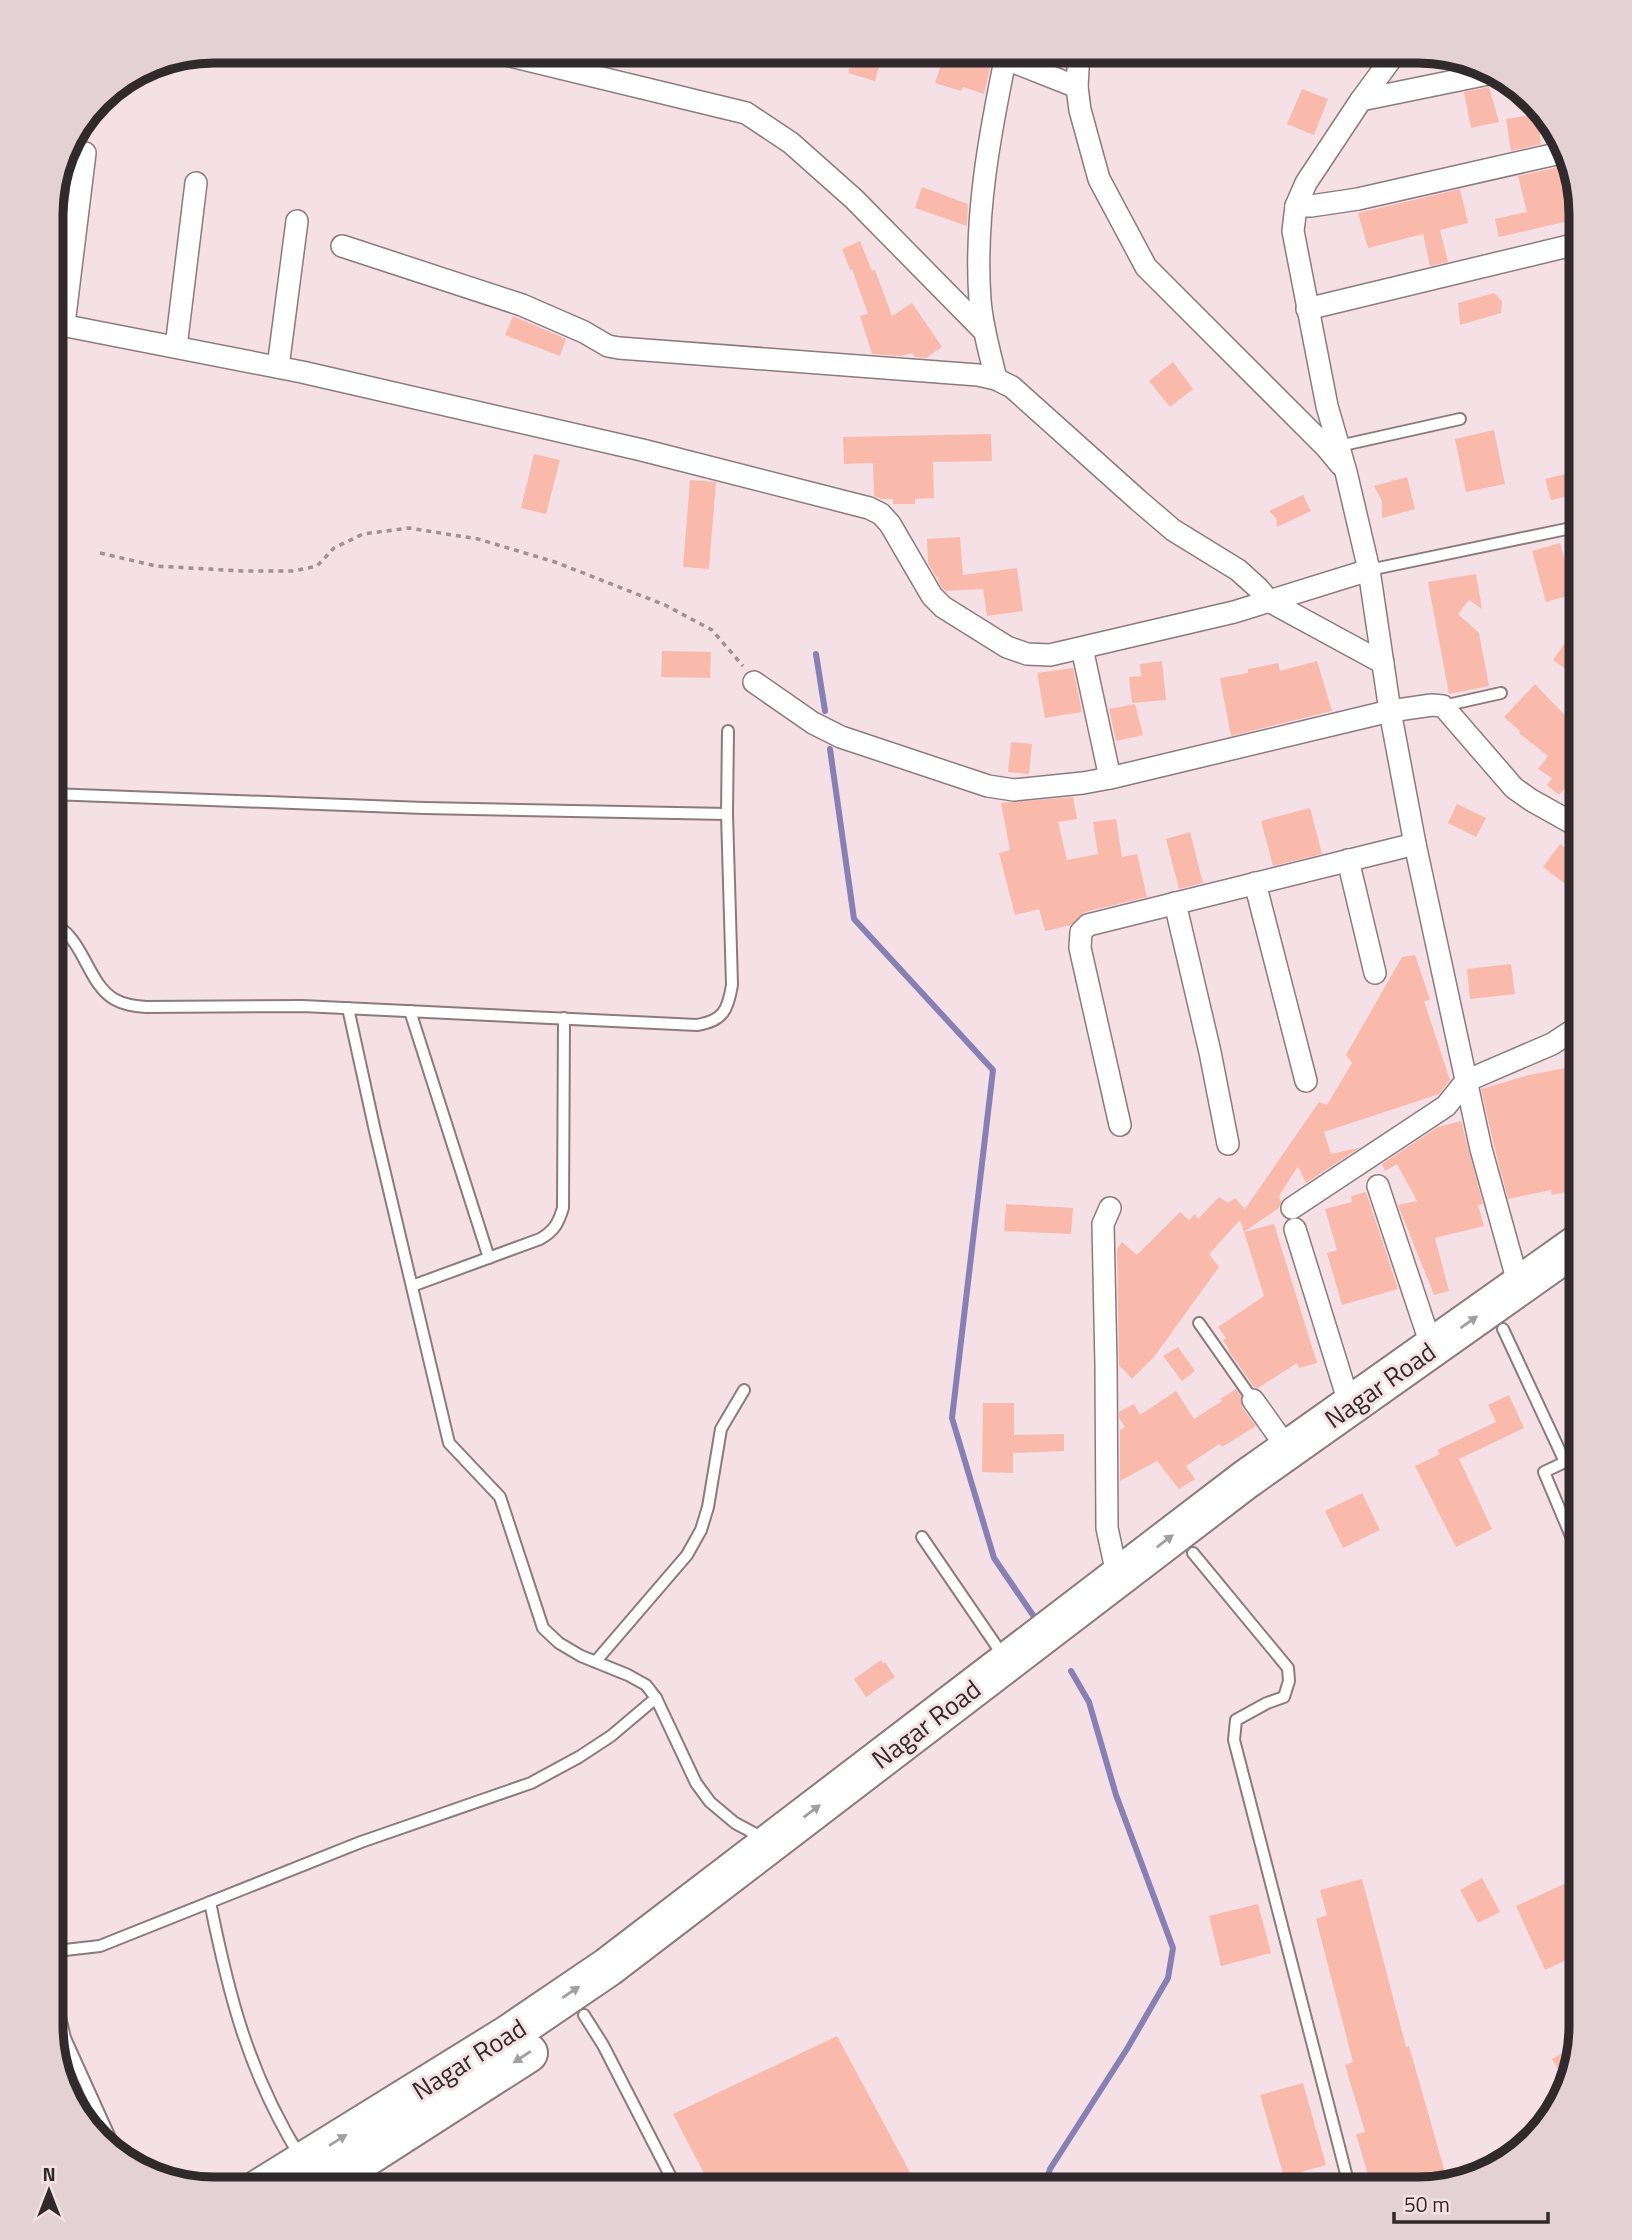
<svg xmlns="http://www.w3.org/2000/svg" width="1632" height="2240" viewBox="0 0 1632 2240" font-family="'Titillium Web',sans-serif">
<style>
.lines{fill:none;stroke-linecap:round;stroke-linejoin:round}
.stream{stroke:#8780b4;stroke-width:6}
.building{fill:#fabaab}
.lane-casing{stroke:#8c7a7f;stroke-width:14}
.street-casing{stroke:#8c7a7f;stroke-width:24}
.highway-casing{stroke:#8c7a7f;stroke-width:42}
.path{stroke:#9f9194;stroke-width:3.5;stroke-dasharray:5 5;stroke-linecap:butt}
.lane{stroke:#fff;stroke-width:10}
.street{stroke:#fff;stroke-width:21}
.highway{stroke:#fff;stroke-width:38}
.oneway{fill:#a29fa0}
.labels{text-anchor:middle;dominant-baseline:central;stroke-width:6;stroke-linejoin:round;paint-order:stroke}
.street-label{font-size:26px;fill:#312a2c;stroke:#f4e0e5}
.rim{fill:none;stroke:#312a2c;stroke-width:9}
</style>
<rect width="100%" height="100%" fill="#f4e0e5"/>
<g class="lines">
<g class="stream">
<polyline points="816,654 825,711"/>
<polyline points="830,749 854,919 993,1070 952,1418 994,1558 1039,1624"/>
<polyline points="1044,2189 1050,2169 1127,2049 1168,1978 1173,1948 1116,1795 1089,1702 1071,1671"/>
</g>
</g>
<g class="building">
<polygon points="854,51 882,57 875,81 848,73"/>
<polygon points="971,51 994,51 984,94 963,87 961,91 935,83 944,55 967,62"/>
<polygon points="1443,55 1444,56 1471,64 1445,69"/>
<polygon points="1489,87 1499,122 1471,128 1464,92"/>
<polygon points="1302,89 1328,99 1314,135 1287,124"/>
<polygon points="1537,114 1541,144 1511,151 1506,119"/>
<polygon points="1568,165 1581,218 1499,237 1495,219 1527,212 1518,176"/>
<polygon points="922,187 968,204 967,226 915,208"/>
<polygon points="1460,189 1468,223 1440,230 1448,262 1430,266 1423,234 1368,248 1358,213"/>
<polygon points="860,241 872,271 875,270 892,316 912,303 942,347 926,358 915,357 912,353 901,356 872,354 860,316 868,314 852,269 850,270 842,249"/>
<polygon points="1494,293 1502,301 1501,313 1460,325 1458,303"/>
<polygon points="513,316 566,339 560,356 505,335"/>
<polygon points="1173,362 1193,389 1170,407 1149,381"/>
<polygon points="1494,430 1505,484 1466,492 1455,439"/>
<polygon points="991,434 992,461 933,462 934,498 915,499 915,504 893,504 893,499 881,499 874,496 873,463 844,464 843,437"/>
<polygon points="534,454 560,460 546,514 521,508"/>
<polygon points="1581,470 1581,493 1551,500 1545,479"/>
<polygon points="1407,477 1415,509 1382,518 1382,501 1374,486"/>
<polygon points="690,480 716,482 709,569 683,567"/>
<polygon points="1303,495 1311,511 1277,527 1276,518 1269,511"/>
<polygon points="960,537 963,575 1017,568 1023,611 987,616 983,589 946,591 942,588 937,578 940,577 936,577 928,563 927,539"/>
<polygon points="1560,543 1574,594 1546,602 1532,551"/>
<polygon points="1476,574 1482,609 1469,600 1458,614 1479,633 1489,686 1449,694 1428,582"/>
<polygon points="1581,620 1581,680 1553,660"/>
<polygon points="662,651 711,652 710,678 661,677"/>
<polygon points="1162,661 1166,700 1132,703 1129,677 1141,676 1140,664"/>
<polygon points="1317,661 1332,711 1231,736 1220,678 1248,673 1248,669 1278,663 1280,671"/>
<polygon points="1073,668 1082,712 1045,718 1037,673"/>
<polygon points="1535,684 1581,732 1581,768 1559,795 1547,785 1552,778 1538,769 1548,756 1519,733 1520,731 1504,717"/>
<polygon points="1135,704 1143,735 1116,741 1109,709"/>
<polygon points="1011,742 1032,744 1029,774 1008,772"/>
<polygon points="1073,797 1077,819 1058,822 1067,860 1098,854 1093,822 1116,819 1122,857 1137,854 1147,897 1085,912 1071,925 1045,931 1039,909 1015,915 999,853 1010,850 1001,803"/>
<polygon points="1457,804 1486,818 1476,837 1448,823"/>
<polygon points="1310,808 1322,854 1273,866 1261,821"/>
<polygon points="1190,832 1203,883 1179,889 1166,839"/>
<polygon points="1560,844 1581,860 1581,896 1543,867"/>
<polygon points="1415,955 1430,1000 1424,1001 1450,1080 1439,1094 1324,1132 1331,1154 1361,1147 1306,1183 1298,1166 1279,1196 1281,1202 1279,1208 1244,1232 1240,1220 1209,1254 1219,1267 1154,1357 1132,1379 1119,1365 1117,1249 1122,1242 1137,1255 1180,1212 1189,1220 1195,1214 1198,1219 1219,1197 1228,1203 1235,1198 1245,1209 1319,1102 1327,1105 1352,1063 1346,1055 1402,957"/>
<polygon points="1511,964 1515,994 1470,999 1467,969"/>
<polygon points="1581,1065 1581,1131 1571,1132 1581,1189 1552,1195 1551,1190 1508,1199 1494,1146 1481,1089 1529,1075"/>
<polygon points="1461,1121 1483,1204 1478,1205 1484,1226 1435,1238 1449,1291 1434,1295 1398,1205 1417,1201 1397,1164 1385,1171 1382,1164 1438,1127"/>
<polygon points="1366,1192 1398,1289 1342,1305 1327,1253 1337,1250 1325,1209 1352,1202 1351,1196"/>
<polygon points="1006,1204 1073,1208 1071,1234 1004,1231"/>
<polygon points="1274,1224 1317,1363 1299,1368 1297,1363 1258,1388 1254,1387 1228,1350 1229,1349 1223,1340 1226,1338 1218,1327 1264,1296 1244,1232"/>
<polygon points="1178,1347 1195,1371 1182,1381 1163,1356"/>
<polygon points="1236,1389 1241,1396 1242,1407 1256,1426 1222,1447 1219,1444 1186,1466 1195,1479 1179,1489 1157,1461 1120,1481 1120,1430 1125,1427 1119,1418 1119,1412 1134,1404 1140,1415 1176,1391 1194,1419 1222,1401 1220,1399"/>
<polygon points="1509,1395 1524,1428 1459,1459 1492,1529 1456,1547 1415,1466 1440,1454 1437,1450 1496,1422 1488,1405"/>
<polygon points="983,1403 1014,1403 1014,1435 1064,1434 1064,1451 1013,1453 1013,1473 982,1472"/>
<polygon points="1362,1493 1380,1530 1343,1548 1325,1511"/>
<polygon points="881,1660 883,1664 885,1662 895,1677 866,1697 854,1679"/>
<polygon points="1482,1878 1500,1912 1478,1923 1460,1890"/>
<polygon points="1362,1879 1406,2047 1409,2046 1446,2176 1434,2179 1436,2185 1419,2189 1372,2189 1356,2134 1365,2132 1345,2065 1353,2062 1316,1919 1327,1915 1320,1890"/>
<polygon points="1571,1881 1581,1903 1581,1953 1545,1970 1516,1906"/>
<polygon points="1258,1904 1271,1953 1221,1966 1209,1916"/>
<polygon points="837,2036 919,2189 712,2189 673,2114"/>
<polygon points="1576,2045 1572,2062 1566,2084 1552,2059"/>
<polygon points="1303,2083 1326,2165 1284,2177 1260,2095"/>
</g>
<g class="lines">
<g class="lane-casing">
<g id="lane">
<polyline points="1339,446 1460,419"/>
<polyline points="1369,570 1581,526"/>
<polyline points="1443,706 1501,693"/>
<polyline points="51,794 424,808 727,814"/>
<polyline points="51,882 58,926"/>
<path d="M51 923C84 936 86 982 114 999 124 1005 135 1006 146 1007L302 1006 697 1025C723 1021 728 1010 732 985L727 814 728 731"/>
<polyline points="348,1008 375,1131 449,1443 500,1497 543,1628 559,1643 581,1656 628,1675 646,1685 656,1698 696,1783 710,1802 735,1823 765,1839"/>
<polyline points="410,1011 489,1258"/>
<path d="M412 1286 540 1239C554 1231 558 1224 563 1208L564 1018"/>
<polyline points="1199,1323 1253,1400"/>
<polyline points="1503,1329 1565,1462 1544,1472 1576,1548"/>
<polyline points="922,1537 1004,1657"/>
<polyline points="1193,1553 1288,1668 1289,1681 1284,1697 1267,1703 1236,1720 1234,1740 1350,2189"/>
<polyline points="596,1661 687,1555 701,1530 708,1507 721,1429 744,1390"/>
<path d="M210 1902C229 1997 249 2074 301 2158"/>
<polyline points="51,1948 65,1950 100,1946 361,1842 531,1783 579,1757 611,1736 656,1698"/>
<polyline points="51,1948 54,1991 65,2038 116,2151"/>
<polyline points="584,2015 603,2045 677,2189"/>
</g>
</g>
<g class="street-casing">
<g id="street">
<polyline points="490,51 746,113 791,143 854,199 984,331"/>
<polyline points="1079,51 1077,87 1080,110 1099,179 1146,267 1326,447 1341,465"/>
<polyline points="1397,51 1361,100 1306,183 1296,206 1293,231 1327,406 1346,472 1369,570 1390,711 1415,844 1481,1149 1519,1286"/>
<polyline points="1006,59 1077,87"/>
<polyline points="1361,100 1498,72"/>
<polyline points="1296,206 1311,206 1358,199 1565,152"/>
<polyline points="342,246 522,305 584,332 608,346 619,348 978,375 996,379 1012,387 1138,500 1173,530 1238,570 1258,588 1269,601 1383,663"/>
<polyline points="1307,309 1581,243"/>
<polyline points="51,323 302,372 642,450 869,508 881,514 890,524 932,596 943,607 1007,647 1027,654 1050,655 1234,612 1369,570"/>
<polyline points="64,324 85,153"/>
<polyline points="176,347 196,183"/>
<polyline points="278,367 297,221"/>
<path d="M996 379C990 353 982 327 980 300 974 217 990 132 1007 51"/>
<polyline points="1082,648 1110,778"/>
<polyline points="754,682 813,723 841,737 988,786 1014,790 1083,783 1110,778 1390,711 1432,705 1443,706 1514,788 1531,800 1581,828"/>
<polyline points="1348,860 1375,973"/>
<polyline points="1255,883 1306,1081"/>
<polyline points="1175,903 1210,1052 1228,1144"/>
<polyline points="1120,1125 1080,948 1081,932 1088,925 1415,844"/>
<polyline points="1378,1186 1432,1348"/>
<polyline points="1110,1208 1103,1224 1106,1365 1107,1528 1115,1565 1115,1579"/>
<polyline points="1292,1208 1446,1106 1466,1081 1552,1044 1581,1025"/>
<polyline points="1295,1229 1350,1406"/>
<polyline points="1253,1400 1288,1449"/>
</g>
</g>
<g class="highway-casing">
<g id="highway">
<polyline points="259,2189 508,2035 608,1967 1245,1480 1581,1242"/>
<polyline points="316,2189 528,2053"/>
</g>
</g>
<polyline class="path" points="100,553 156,566 242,571 294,571 317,566 334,548 363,534 409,528 478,539 555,562 665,605 712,630 743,666"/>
<use href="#lane" class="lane"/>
<use href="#street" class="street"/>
<use href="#highway" class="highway"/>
</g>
<defs><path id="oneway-solid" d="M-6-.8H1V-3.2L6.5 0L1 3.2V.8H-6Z" transform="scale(1.75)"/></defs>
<g class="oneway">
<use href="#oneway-solid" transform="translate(1469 1322) rotate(-35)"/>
<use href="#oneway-solid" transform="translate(1165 1541) rotate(-37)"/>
<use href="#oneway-solid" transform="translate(812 1811) rotate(-37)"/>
<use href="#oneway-solid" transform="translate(571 1992) rotate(-34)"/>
<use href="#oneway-solid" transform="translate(522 2057) rotate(147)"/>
<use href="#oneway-solid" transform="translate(338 2140) rotate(-32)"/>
</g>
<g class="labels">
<g class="street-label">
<text transform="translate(1380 1385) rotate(-35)">Nagar Road</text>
<text transform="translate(926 1724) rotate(-37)">Nagar Road</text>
<text transform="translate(469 2059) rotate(-32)">Nagar Road</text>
</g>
</g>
<path d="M0 0H1632V2240H0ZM214 63H1418A151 151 0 0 1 1569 214V2026A151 151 0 0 1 1418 2177H214A151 151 0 0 1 63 2026V214A151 151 0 0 1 214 63Z" fill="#e4d1d6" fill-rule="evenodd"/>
<path class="rim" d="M214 63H1418A151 151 0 0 1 1569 214V2026A151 151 0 0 1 1418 2177H214A151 151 0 0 1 63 2026V214A151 151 0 0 1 214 63Z"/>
<g transform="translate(49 2191)" stroke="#f4e0e5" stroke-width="5" paint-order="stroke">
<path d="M0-5L12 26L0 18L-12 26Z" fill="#312a2c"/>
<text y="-10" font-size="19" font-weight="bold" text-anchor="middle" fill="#312a2c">N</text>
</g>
<path d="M1394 2212v10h154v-10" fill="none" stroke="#312a2c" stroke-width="3.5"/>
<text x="1404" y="2212" font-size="21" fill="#312a2c" stroke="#f4e0e5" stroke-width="5" paint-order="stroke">50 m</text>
</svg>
